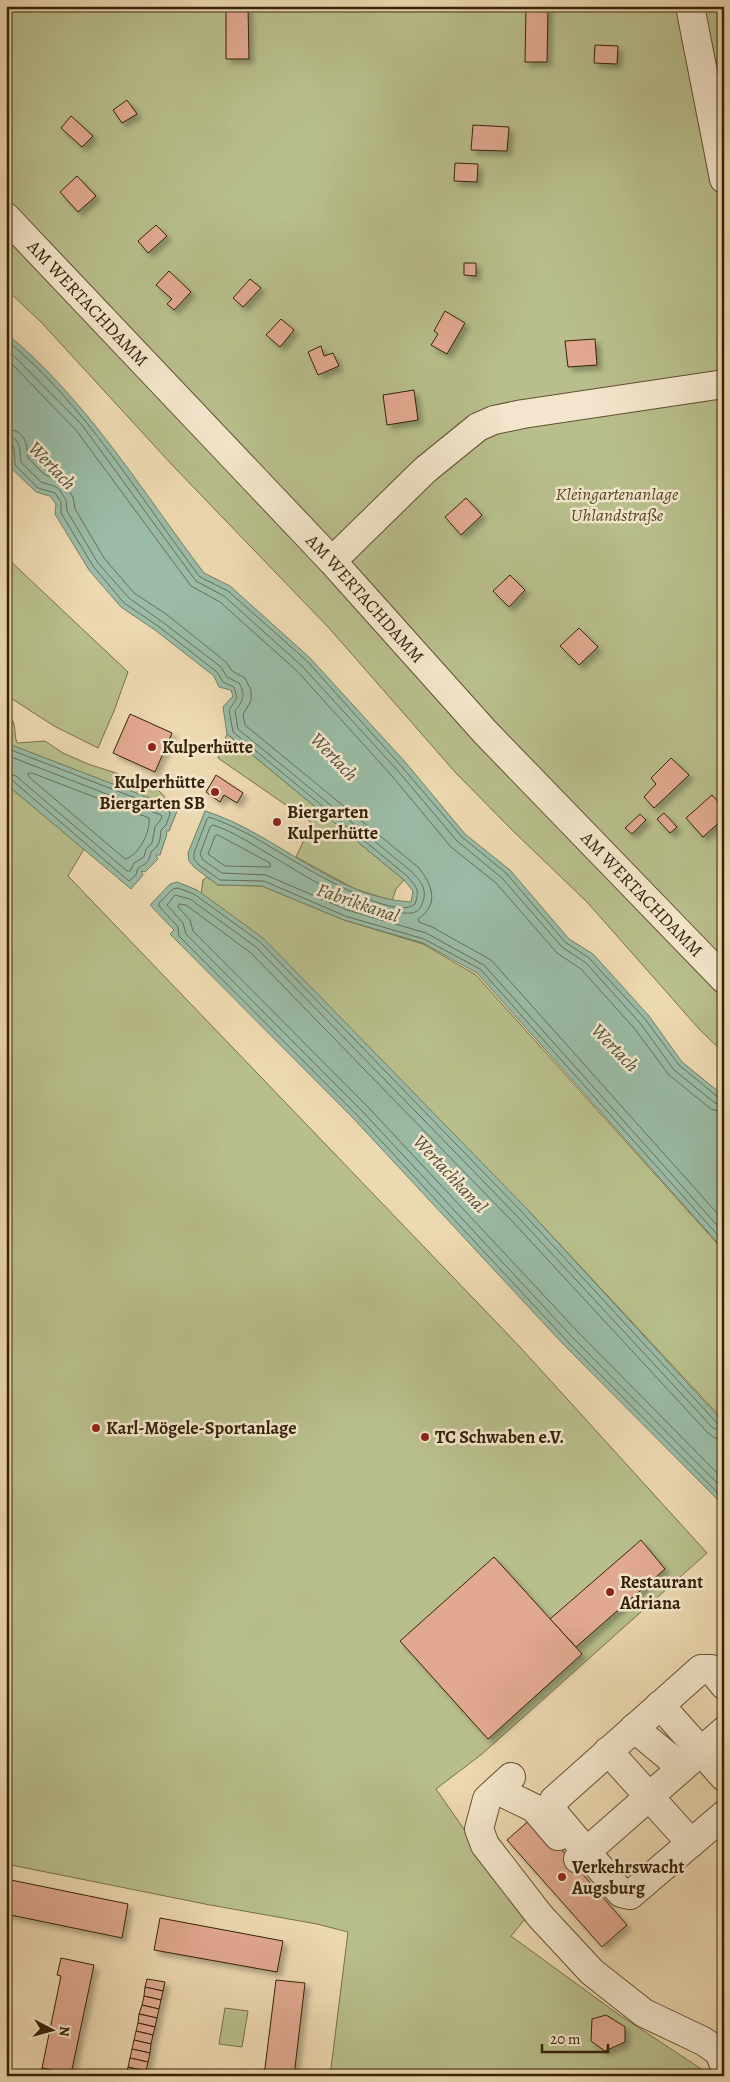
<svg xmlns="http://www.w3.org/2000/svg" width="730" height="2082" viewBox="0 0 730 2082" font-family="Alegreya,serif">
<style>
.green{fill:#b8bf8c;stroke:#76704a}
.water{fill:#9abba6;stroke:#727e67}
.lines{fill:none;stroke-linecap:round;stroke-linejoin:round}
.shore{stroke:#686e57;stroke-width:1}
.building{fill:#e1a991;stroke:#352208;filter:url(#shadow)}
.minor-casing{stroke:#635032;stroke-width:30}
.minor{stroke:#f3e6cc;stroke-width:28}
.poi-dot{fill:#8f2418;stroke:#f3e6cc;stroke-width:2}
.labels{text-anchor:middle;dominant-baseline:central;stroke-width:5;stroke-linejoin:round;paint-order:stroke}
.street-label{font-size:18px;fill:#352208;stroke:#f3e6cc}
.park-label{font-size:18px;font-style:italic;fill:#564929;stroke:#f3e6cc}
.poi-label{font-size:18px;font-weight:bold;fill:#352208;stroke:#f3e6cc;text-anchor:start}
.water-label{font-size:19px;font-style:italic;fill:#535037;stroke:#f3e6cc}
</style>
<defs>
<filter id="shadow"><feDropShadow dx="4.5" dy="4.5" stdDeviation="2.5" flood-color="#0004"/></filter>
</defs>
<rect width="100%" height="100%" fill="#edd9b1"/>
<filter id="stains"><feTurbulence type="fractalNoise" baseFrequency=".004" numOctaves="4"/><feColorMatrix values="0 0 0 0 .2 0 0 0 0 .09 0 0 0 0 .02 0 0 0 .5 -.17"/></filter>
<radialGradient id="worn" r=".72"><stop offset=".6" stop-color="#630" stop-opacity="0"/><stop offset="1" stop-color="#630" stop-opacity=".3"/></radialGradient>
<g class="green">
<polygon points="6,6 724,6 724,959 501,732 290,503 6,200"/>
<polygon points="6,227 724,989 724,1053 700,1030 587,902 512,830 455,772 329,628 174,467 41,322 6,289"/>
<polygon points="6,557 128,672 114,711 98,748 54,726 6,695"/>
<path d="M6 717 13 721C16 728 14 736 17 743L45 741 63 753 88 764 153 785 164 796 166 805 6 743Z"/>
<polygon points="227,734 404,880 396,889 392,901 355,889 296,857 312,823 218,758"/>
<polygon points="6,784 84,849 68,876 520,1347 707,1553 482,1754 436,1789 526,1918 511,1936 618,2014 712,2076 330,2076 348,1932 317,1924 210,1905 6,1864"/>
<polygon points="207,877 218,885 262,886 344,920 423,944 476,975 724,1251 724,1421 526,1208 201,894 203,880"/>
<polygon points="225,2008 248,2011 242,2047 219,2044"/>
</g>
<g class="water">
<path d="M6 333C87 400 142 491 204 573L230 586 310 658 406 763 465 834 510 870 569 939 593 954 649 1016 682 1062 724 1096V1250L477 973 423 943 344 920 262 886 218 885 195 868 189 861 188 853 205 811C276 833 334 898 411 902L413 891 404 880 227 734 223 707 233 696 231 690 219 687 214 676 155 630 121 607 89 570 55 514 56 504 50 496 36 492 9 466V448L6 445Z"/>
<polygon points="6,743 178,809 169,831 166,831 167,834 160,855 156,855 158,859 145,872 141,871 143,875 131,889 6,784"/>
<polygon points="177,882 197,890 263,938 526,1208 724,1423 724,1506 563,1344 354,1119 170,934 174,930 150,905 170,884"/>
</g>
<g class="lines">
<g class="shore">
<path d="M6 340C86 405 138 496 200 577L228 591 307 661 402 767 462 837 506 873 565 942 589 958 645 1019 679 1065 719 1098 724 1099"/>
<polyline points="6,348 82,425 196,581 224,596 302,666 398,771 457,841 502,878 562,947 586,963 640,1023 674,1070 715,1103 724,1106"/>
<polyline points="6,358 76,430 191,586 220,602 297,671 392,776 451,847 496,883 557,953 581,969 634,1028 669,1075 711,1109 724,1113"/>
<path d="M6 429C25 430 27 443 28 458L45 475 57 479 65 485 73 497 75 509 104 558 134 593 166 614 226 662 232 671 245 678 251 690V701L243 714 245 725 419 868C432 885 440 904 418 919L419 922 432 927 491 960 724 1221"/>
<path d="M6 436C22 437 19 451 21 462L41 482 54 486 59 489 66 500 67 511 98 563 129 598 161 621 221 667 227 677 239 683C246 695 243 701 235 711L238 729 412 872C419 880 426 886 424 898 422 903 422 908 417 911 412 914 407 913 402 913 357 910 305 876 267 853 250 843 232 831 213 825L210 827 200 854 203 860 222 873 266 875 347 910 426 933 484 965 724 1233"/>
<path d="M6 443H11L14 448 15 465 38 488 55 493 61 502V513L93 566 124 603 158 626 217 672 223 682 234 687 237 698 229 710 233 732 407 876C417 887 420 889 415 904 391 925 277 850 252 836 238 829 224 822 209 817L207 819 194 853V859L199 865 220 880 264 881 345 916 424 939 480 969 724 1242"/>
<path d="M6 748 169 811 170 814 166 825 161 830C160 841 160 845 151 852 148 864 148 862 138 868L136 875 129 881 13 781 6 779"/>
<polyline points="6,755 161,815 162,818 155,827 152,843 146,849 144,857 134,863 130,871 127,871 16,776 6,773"/>
<path d="M32 773 149 818C151 832 138 856 125 859L29 777 28 774Z"/>
<polygon points="218,835 270,863 270,867 225,866 208,854 215,836"/>
<polyline points="724,1426 718,1424 522,1212 260,942 194,894 178,888 173,889 159,903 159,906 178,927 179,936 358,1116 567,1341 724,1499"/>
<polyline points="724,1432 713,1428 517,1216 256,947 190,899 175,895 167,905 183,923 186,934 362,1111 572,1337 724,1490"/>
<polyline points="724,1439 715,1438 708,1433 512,1221 251,953 186,905 179,904 178,907 190,920 193,931 367,1106 577,1331 724,1480"/>
</g>
</g>
<g class="building">
<polygon points="226,6 248,6 249,59 226,59"/>
<polygon points="526,6 548,6 547,62 525,62"/>
<polygon points="595,45 618,46 617,64 594,63"/>
<polygon points="127,100 137,114 122,123 113,110"/>
<polygon points="71,116 93,136 82,147 61,128"/>
<polygon points="473,125 509,127 507,151 471,150"/>
<polygon points="455,163 478,164 477,182 454,181"/>
<polygon points="77,176 96,196 78,212 60,192"/>
<polygon points="156,225 167,236 148,253 138,241"/>
<polygon points="464,263 476,263 476,276 464,275"/>
<polygon points="169,271 191,292 174,310 167,304 172,299 156,285"/>
<polygon points="250,279 261,288 243,307 233,298"/>
<polygon points="445,311 465,323 447,354 431,345 438,334 434,331"/>
<polygon points="281,319 294,330 280,347 266,335"/>
<polygon points="595,339 597,365 568,367 565,341"/>
<polygon points="321,346 324,356 333,353 339,366 318,375 308,352"/>
<polygon points="414,390 418,420 387,425 383,395"/>
<polygon points="466,498 482,515 461,535 445,517"/>
<polygon points="510,575 525,590 509,607 493,591"/>
<polygon points="579,628 598,647 579,665 560,646"/>
<polygon points="130,714 172,733 155,772 113,753"/>
<polygon points="671,758 689,775 654,808 644,797 656,784 651,778"/>
<polygon points="216,775 243,793 237,803 224,795 220,802 206,792"/>
<polygon points="712,795 724,808 724,818 703,837 686,818"/>
<polygon points="664,813 677,827 670,833 657,819"/>
<polygon points="640,814 646,820 632,834 625,828"/>
<polygon points="641,1540 665,1569 576,1647 550,1619"/>
<polygon points="494,1557 582,1654 488,1739 400,1641"/>
<polygon points="533,1817 627,1925 602,1947 507,1840"/>
<polygon points="6,1879 128,1904 122,1938 6,1914"/>
<polygon points="160,1918 283,1941 277,1972 154,1950"/>
<polygon points="61,1958 94,1965 71,2074 42,2068 61,1976 57,1975"/>
<polygon points="147,1979 165,1982 163,1991 145,1987"/>
<polygon points="276,1980 305,1983 294,2076 264,2076"/>
<polygon points="145,1987 163,1991 161,2000 144,1996"/>
<polygon points="144,1996 161,2000 159,2009 142,2005"/>
<polygon points="142,2005 159,2009 157,2018 139,2014"/>
<polygon points="139,2014 157,2018 155,2027 138,2023"/>
<polygon points="606,2015 625,2027 625,2042 605,2051 591,2041 592,2019"/>
<polygon points="138,2023 155,2027 153,2035 136,2031"/>
<polygon points="136,2031 153,2035 151,2044 134,2040"/>
<polygon points="134,2040 151,2044 150,2053 132,2049"/>
<polygon points="132,2049 150,2053 148,2062 130,2058"/>
<polygon points="130,2058 148,2062 146,2071 128,2067"/>
<polygon points="128,2067 146,2071 145,2076 126,2076"/>
<polygon points="42,2068 55,2071 54,2076 40,2076"/>
</g>
<g class="lines">
<g class="minor-casing">
<g id="minor">
<polyline points="690,6 724,179"/>
<path id="s1" d="M6 217 332 561 485 732 724 979"/>
<polyline points="332,561 425,470 478,427 494,420 523,414 724,384"/>
<polyline points="724,1685 711,1669 701,1669 554,1800 553,1812 621,1893 630,1895 724,1815"/>
<polyline points="660,1705 724,1777"/>
<polyline points="634,1728 682,1768"/>
<polyline points="608,1751 691,1843"/>
<polyline points="511,1777 487,1799 479,1829 485,1845 540,1916 592,1972 644,2013 703,2041 719,2052 724,2065"/>
<polyline points="497,1790 534,1808 558,1836"/>
<polyline points="578,1859 724,1731"/>
</g>
</g>
<use href="#minor" class="minor"/>
</g>
<g class="poi-dot">
<circle cx="152" cy="747" r="5"/>
<circle cx="215" cy="792" r="5"/>
<circle cx="277" cy="822" r="5"/>
<circle cx="96" cy="1428" r="5"/>
<circle cx="425" cy="1437" r="5"/>
<circle cx="610" cy="1592" r="5"/>
<circle cx="562" cy="1877" r="5"/>
</g>
<g class="labels">
<g class="street-label">
<text stroke="none"><textPath href="#s1" startOffset="119">AM WERTACHDAMM</textPath></text>
<text stroke="none"><textPath href="#s1" startOffset="524">AM WERTACHDAMM</textPath></text>
<text stroke="none"><textPath href="#s1" startOffset="929">AM WERTACHDAMM</textPath></text>
</g>
<g class="park-label">
<text x="617" y="494">Kleingartenanlage<tspan x="617" dy="21">Uhlandstraße</tspan></text>
</g>
<g class="poi-label">
<text x="162" y="747">Kulperhütte</text>
<text x="205" y="782" text-anchor="end">Kulperhütte<tspan x="205" dy="21">Biergarten SB</tspan></text>
<text x="287" y="812">Biergarten<tspan x="287" dy="21">Kulperhütte</tspan></text>
<text x="106" y="1428">Karl-Mögele-Sportanlage</text>
<text x="435" y="1437">TC Schwaben e.V.</text>
<text x="620" y="1582">Restaurant<tspan x="620" dy="21">Adriana</tspan></text>
<text x="572" y="1867">Verkehrswacht<tspan x="572" dy="21">Augsburg</tspan></text>
</g>
<g class="water-label">
<text transform="translate(52 466) rotate(46)">Wertach</text>
<text transform="translate(334 757) rotate(46)">Wertach</text>
<text transform="translate(358 903) rotate(19)">Fabrikkanal</text>
<text transform="translate(615 1048) rotate(46)">Wertach</text>
<text transform="translate(450 1174) rotate(47)">Wertachkanal</text>
</g>
</g>
<rect width="730" height="2082" fill="none" stroke="#edd9b1" stroke-width="25"/>
<rect x="8" y="8" width="715" height="2067" fill="none" stroke="#352208" stroke-width="2.5"/>
<rect x="12" y="12" width="705" height="2057" fill="none" stroke="#352208"/>
<g transform="translate(52 2030) rotate(96)" stroke="#f3e6cc" stroke-width="4" paint-order="stroke">
<path d="M0-4L9 19L0 12L-9 19Z" fill="#352208"/>
<text y="-8" font-size="14" font-weight="bold" text-anchor="middle" fill="#352208">N</text>
</g>
<path d="M542 2044v8h66v-8" fill="none" stroke="#352208" stroke-width="2.5"/>
<text x="550" y="2044" font-size="15" fill="#352208" stroke="#f3e6cc" stroke-width="4" paint-order="stroke">20 m</text>
<rect width="100%" height="100%" filter="url(#stains)"/>
<rect width="100%" height="100%" fill="url(#worn)"/>
</svg>
